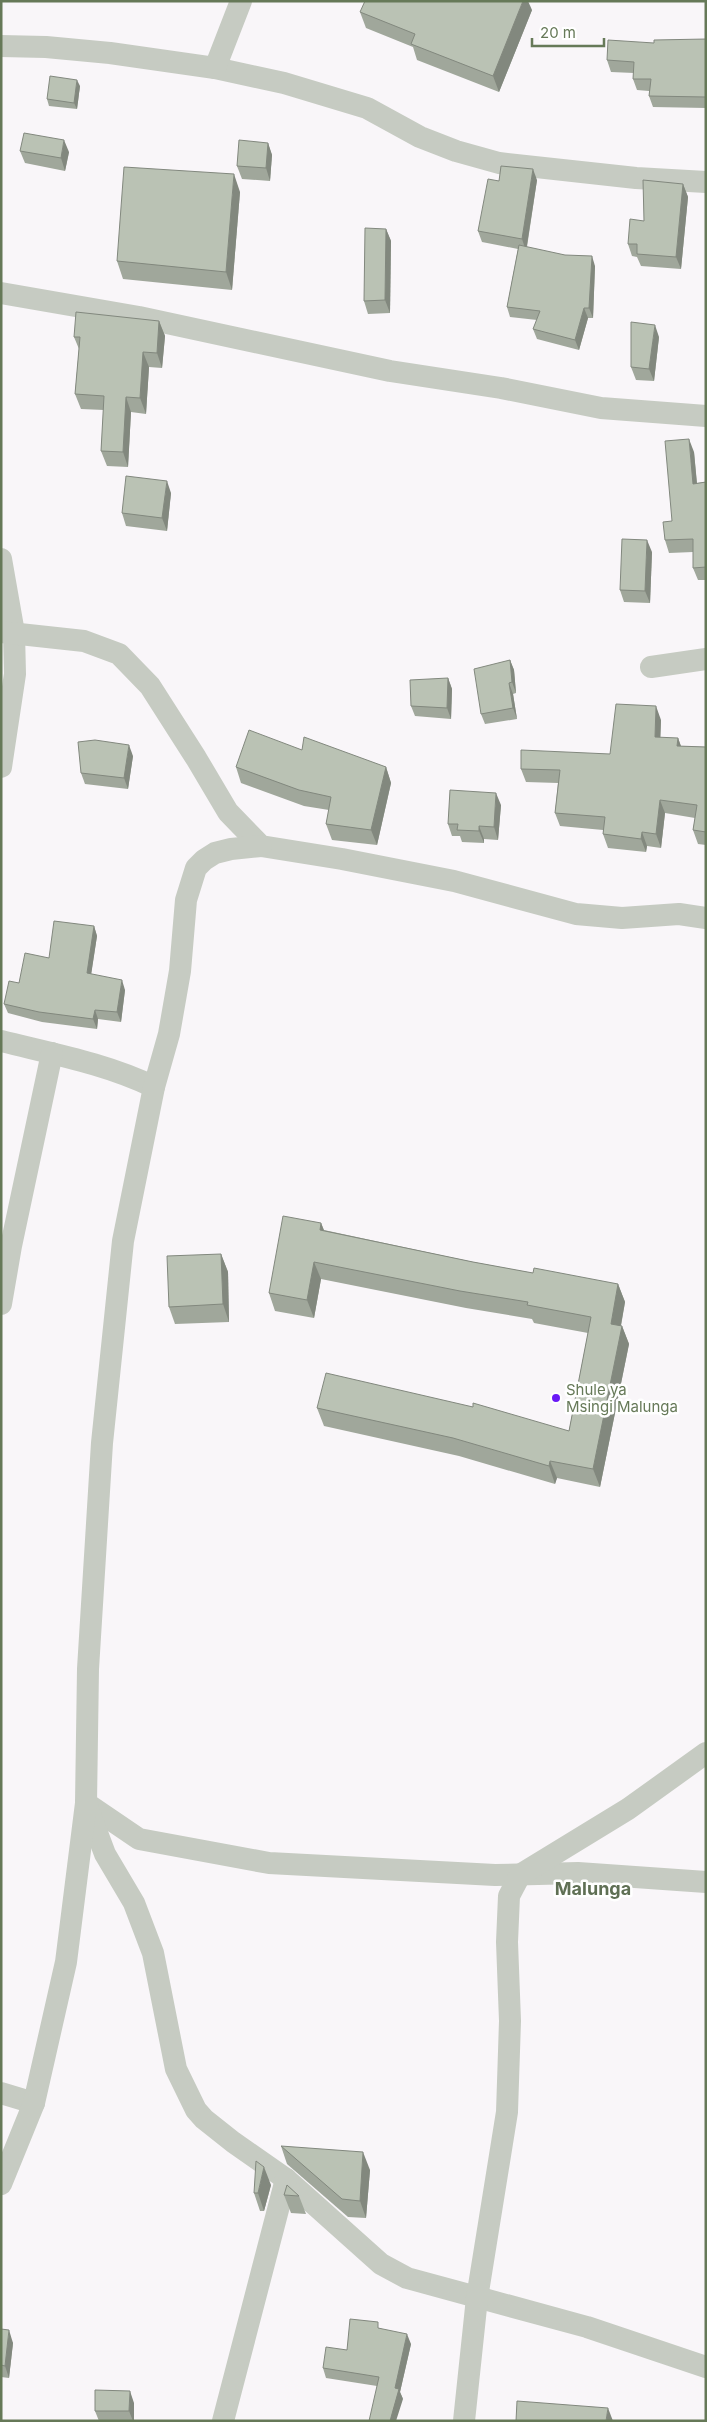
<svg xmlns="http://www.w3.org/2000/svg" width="707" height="2422" viewBox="0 0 707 2422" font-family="Inter,sans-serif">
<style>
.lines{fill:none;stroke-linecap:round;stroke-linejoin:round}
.minor{stroke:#c6cbc2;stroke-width:22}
.wall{fill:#a0a79b}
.shaded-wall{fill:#82887e}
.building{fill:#bac2b4;stroke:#82887e}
.poi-dot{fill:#6a19f6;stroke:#fff;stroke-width:2}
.labels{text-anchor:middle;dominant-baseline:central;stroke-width:5;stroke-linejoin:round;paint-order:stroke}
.poi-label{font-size:15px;fill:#667958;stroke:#fff;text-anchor:start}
.quarter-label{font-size:18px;font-weight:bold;fill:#5f6f54;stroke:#fff}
</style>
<rect width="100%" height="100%" fill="#f9f6f9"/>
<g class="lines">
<g class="minor">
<polyline points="1,46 46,47 110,53 215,68 284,83 367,108 420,137 456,151 499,163 636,178 706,182"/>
<polyline points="215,68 241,1"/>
<polyline points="1,293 139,317 390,371 501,388 601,408 706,416"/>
<polyline points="1,559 14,633 15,674 1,767"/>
<polyline points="1,632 84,641 119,654 150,686 196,758 228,812 261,846 342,859 454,881 576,914 622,918 679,914 706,918"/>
<polyline points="651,667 706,659"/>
<path d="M1 1041C53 1054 107 1064 154 1087"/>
<polyline points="1,1304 11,1246 52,1053"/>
<polyline points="86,1803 139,1839 269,1863 495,1875 578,1873 706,1882"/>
<polyline points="87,1806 105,1854 134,1903 153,1953 176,2069 196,2110 204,2119 233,2142 286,2179 381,2264 407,2278 587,2327 706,2367"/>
<polyline points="1,2093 34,2103"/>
<polyline points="1,2184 34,2103 66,1962 86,1803 88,1669 102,1443 123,1241 154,1087 169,1034 180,971 186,900 196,868 204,860 215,853 231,849 261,846"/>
<polyline points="223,2421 286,2179"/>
<polyline points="464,2421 477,2298 507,2112 510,2021 507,1942 509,1896 520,1875 628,1809 706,1753"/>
</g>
</g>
<g class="wall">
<polygon points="532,10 499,92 417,60 413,47 366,28 360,12"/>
<polygon points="706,39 706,108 653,107 649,96 649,91 637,90 633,79 634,73 611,72 607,60 654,43"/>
<polygon points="80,86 77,109 49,106 47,99"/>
<polygon points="268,143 272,155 270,181 242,179 237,166"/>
<polygon points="20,151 69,152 65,171 25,163"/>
<polygon points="537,180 527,247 595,266 593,318 588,318 579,350 537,339 533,329 537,320 510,317 507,307 518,249 482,242 478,231 499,181"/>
<polygon points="683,184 688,197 681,269 641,266 637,257 632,256 628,244 644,221"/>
<polygon points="240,192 232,290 123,279 117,261"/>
<polygon points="386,229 391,241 390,313 368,314 364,301"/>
<polygon points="159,321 165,336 162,368 149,367 146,414 131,412 128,467 107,466 101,451 104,410 81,409 75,394 79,349 74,337"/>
<polygon points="659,337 654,381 636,380 631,367"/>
<polygon points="694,452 697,483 706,482 706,580 698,580 693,568 693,552 669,553 665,540 672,521"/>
<polygon points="171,493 167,531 126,526 122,513"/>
<polygon points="652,552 650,603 624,602 620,590"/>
<polygon points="510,660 514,670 516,693 513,694 517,719 485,724 481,714"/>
<polygon points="448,678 452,689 451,719 415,716 411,706"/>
<polygon points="661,720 660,738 678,738 681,746 706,747 706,845 698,844 693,830 695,818 665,813 661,848 647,846 646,852 608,848 603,834 603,830 560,826 555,813 558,783 526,782 521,769 610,754"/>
<polygon points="302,750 386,767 391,783 377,845 332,840 326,824 329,810 304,806 241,783 236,767"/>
<polygon points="133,756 128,789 85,784 81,773"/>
<polygon points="501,805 498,840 484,839 484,843 462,842 460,836 452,836 448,824"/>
<polygon points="94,926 97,936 91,974 125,990 121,1022 98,1019 97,1029 42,1022 8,1013 4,1004 19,983 49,958"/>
<polygon points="321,1223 324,1230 473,1262 533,1273 618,1284 625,1302 621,1326 622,1326 629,1344 600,1487 557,1478 555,1484 459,1456 324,1426 317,1408 569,1431 588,1333 534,1323 532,1319 466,1308 321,1279 314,1318 275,1311 269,1293"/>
<polygon points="221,1254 228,1272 229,1322 175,1324 169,1307"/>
<polygon points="281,2146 370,2170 366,2218 348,2217 287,2164"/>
<polygon points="271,2185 264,2211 260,2211 254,2193"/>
<polygon points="284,2195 299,2196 306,2214 291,2213"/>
<polygon points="380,2328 411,2344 400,2392 403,2399 377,2386 326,2378 323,2368 347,2350"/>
<polygon points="1,2329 13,2343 9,2378 1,2377"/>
<polygon points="134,2403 134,2421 99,2421 95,2411"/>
</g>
<g class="shaded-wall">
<polygon points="523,1 528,1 532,10 499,92 493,76"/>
<polygon points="77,80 80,86 77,109 74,103"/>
<polygon points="64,140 69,152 65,171 61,158"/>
<polygon points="268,143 272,155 270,181 266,168"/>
<polygon points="533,169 537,180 526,251 522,239"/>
<polygon points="234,174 240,192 232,290 226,272"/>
<polygon points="683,184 688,197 681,269 676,257"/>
<polygon points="386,229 391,241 390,313 385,300"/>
<polygon points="592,256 595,266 593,318 589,308"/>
<polygon points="584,308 588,318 579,350 575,340"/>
<polygon points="159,321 165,336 162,368 157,353"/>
<polygon points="655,325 659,337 654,381 649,369"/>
<polygon points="143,352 149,367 146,414 140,398"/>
<polygon points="126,397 131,412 128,467 123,452"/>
<polygon points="689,439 694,452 698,496 693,484"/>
<polygon points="167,481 171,493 167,531 162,518"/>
<polygon points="647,540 652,552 650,603 645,591"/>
<polygon points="510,660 514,670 516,693 512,682"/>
<polygon points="448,678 452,689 451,719 447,708"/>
<polygon points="509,683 513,694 517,719 513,708"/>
<polygon points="656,706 661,720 660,751 655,737"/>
<polygon points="678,738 683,752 677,746"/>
<polygon points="129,745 133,756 128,789 124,778"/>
<polygon points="386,767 391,783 377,845 371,830"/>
<polygon points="496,793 501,805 498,840 494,827"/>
<polygon points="660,800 665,813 661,848 656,834"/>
<polygon points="479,826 484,839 484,843 479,831"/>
<polygon points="642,832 647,846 646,852 641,839"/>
<polygon points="94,926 97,936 90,982 87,973"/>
<polygon points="122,980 125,990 121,1022 117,1012"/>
<polygon points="95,1010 98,1019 97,1029 93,1019"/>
<polygon points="321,1223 328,1241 320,1230"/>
<polygon points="221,1254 228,1272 229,1322 223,1304"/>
<polygon points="314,1262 321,1279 314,1318 307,1300"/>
<polygon points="618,1284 625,1302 618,1341 611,1324"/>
<polygon points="622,1326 629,1344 600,1487 593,1469"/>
<polygon points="550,1461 557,1478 555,1484 549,1466"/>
<polygon points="363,2152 370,2170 366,2218 360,2201"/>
<polygon points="264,2167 271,2185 264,2211 258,2193"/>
<polygon points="9,2330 13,2343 9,2378 5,2366"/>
<polygon points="407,2334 411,2344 400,2392 403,2399 396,2421 390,2421 395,2388"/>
<polygon points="130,2391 134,2403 134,2421 133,2421 129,2411"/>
<polygon points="608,2408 613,2421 606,2421"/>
</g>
<g class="building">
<polygon points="365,1 523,1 493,76 411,44 415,34 360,12"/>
<polygon points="706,39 706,97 649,96 651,79 633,79 634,62 607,60 608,40 654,43 654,40"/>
<polygon points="50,76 77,80 74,103 47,99"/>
<polygon points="24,133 64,140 61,158 20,151"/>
<polygon points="239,140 268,143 266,168 237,166"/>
<polygon points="501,166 533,169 522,239 478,231 488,179 499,181"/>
<polygon points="124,167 234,174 226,272 117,261"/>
<polygon points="643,180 683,184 676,257 637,254 637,244 628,244 630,219 644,221"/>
<polygon points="365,228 386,229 385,300 364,301"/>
<polygon points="519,245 565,255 592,256 589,308 584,308 575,340 533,329 540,311 507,307"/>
<polygon points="76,312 159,321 157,353 143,352 140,398 126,397 123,452 101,451 104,396 75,394 80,337 74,337"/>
<polygon points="631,322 655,325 649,369 631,367"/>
<polygon points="689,439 693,484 706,482 706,567 693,568 693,539 665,540 663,522 672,521 665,441"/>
<polygon points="126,476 167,481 162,518 122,513"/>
<polygon points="622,539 647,540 645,591 620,590"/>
<polygon points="510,660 512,682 509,683 513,708 481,714 474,669"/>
<polygon points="448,678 447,708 411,706 410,680"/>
<polygon points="616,704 656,706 655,737 678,738 677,746 706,747 706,832 693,830 697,805 660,800 656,834 642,832 641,839 603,834 605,817 555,813 560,770 521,769 521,750 610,754"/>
<polygon points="249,730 302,750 304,737 386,767 371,830 326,824 331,797 299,790 236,767"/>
<polygon points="95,740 129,745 124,778 81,773 78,742"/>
<polygon points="450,790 496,793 494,827 479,826 479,831 457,830 458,824 448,824"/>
<polygon points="54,921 94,926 87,973 122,980 117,1012 95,1010 93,1019 39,1012 4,1004 9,981 19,983 25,953 49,958"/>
<polygon points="283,1216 321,1223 320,1230 473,1262 533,1273 534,1268 618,1284 611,1324 622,1326 593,1469 550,1461 549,1466 453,1438 317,1408 326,1373 473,1407 473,1403 569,1431 591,1317 527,1305 528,1302 460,1291 314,1262 307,1300 269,1293"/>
<polygon points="221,1254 223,1304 169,1307 167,1256"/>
<polygon points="281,2146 363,2152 360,2201 342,2199"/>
<polygon points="256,2161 264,2167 258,2193 254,2193"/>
<polygon points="287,2185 299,2196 284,2195"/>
<polygon points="350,2319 378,2322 378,2328 407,2334 395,2388 399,2389 390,2421 369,2421 379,2377 323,2368 326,2347 347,2350"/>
<polygon points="1,2329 9,2330 5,2366 1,2365"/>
<polygon points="95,2390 130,2391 129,2411 95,2411"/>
<polygon points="517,2401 608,2408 606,2421 516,2421"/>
</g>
<circle class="poi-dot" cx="556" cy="1398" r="5"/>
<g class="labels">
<g class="poi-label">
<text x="566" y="1389">Shule ya<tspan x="566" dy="17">Msingi Malunga</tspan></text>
</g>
<g class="quarter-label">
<text x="593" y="1888">Malunga</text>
</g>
</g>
<rect width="707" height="2422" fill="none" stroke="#667958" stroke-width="5"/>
<path d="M532 38v8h72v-8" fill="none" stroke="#667958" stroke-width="2.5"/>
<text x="540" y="38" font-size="15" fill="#667958" stroke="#ffffff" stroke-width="4" paint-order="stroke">20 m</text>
</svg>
